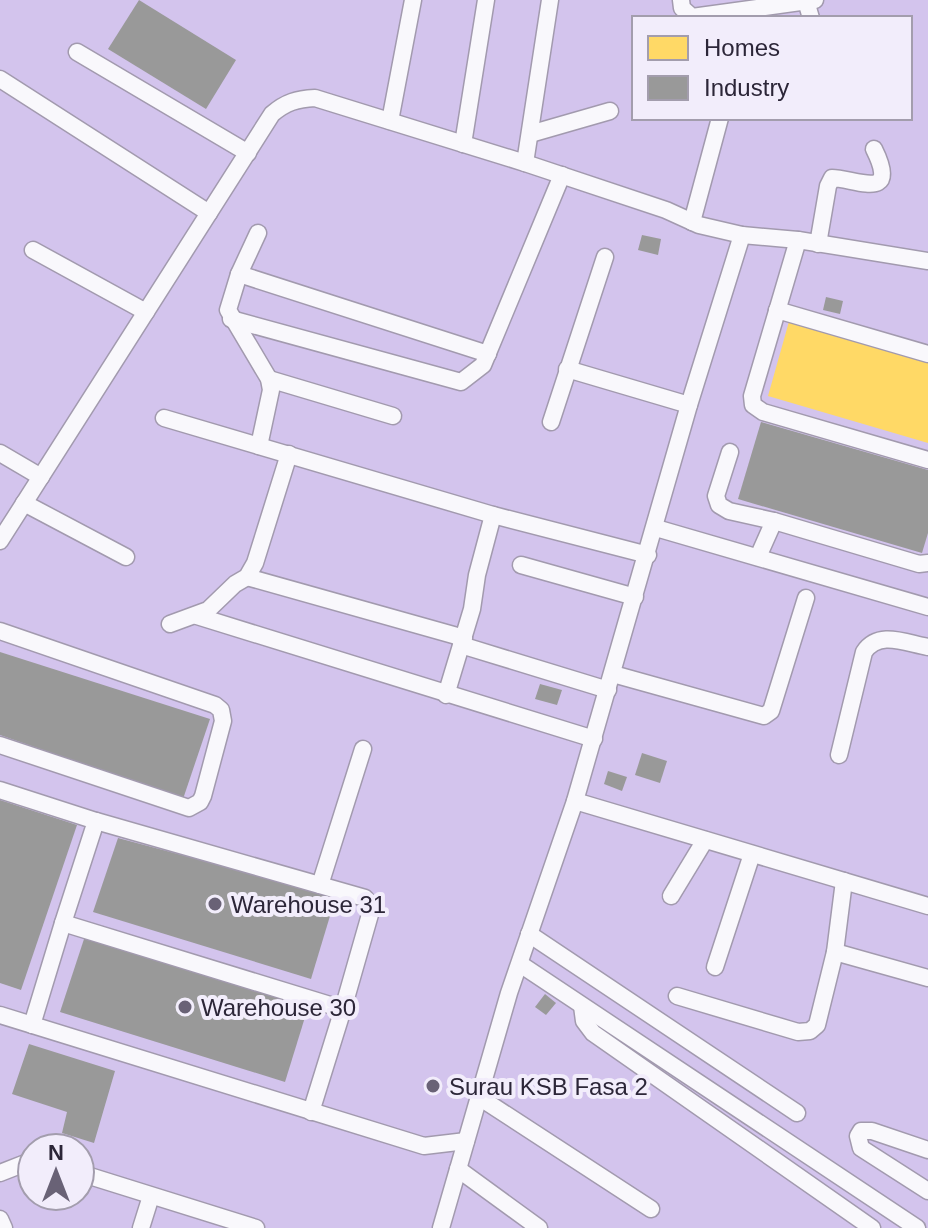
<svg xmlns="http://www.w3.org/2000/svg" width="928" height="1228" viewBox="0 0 928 1228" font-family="Helvetica,sans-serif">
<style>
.built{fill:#d3c4ed;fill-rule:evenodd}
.homes{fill:#ffd966}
.industry{fill:#999}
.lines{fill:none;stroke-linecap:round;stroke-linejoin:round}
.minor-casing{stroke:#a29aae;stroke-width:19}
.minor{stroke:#f9f8fc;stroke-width:16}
.poi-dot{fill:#696276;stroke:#f2edfb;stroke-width:3}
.labels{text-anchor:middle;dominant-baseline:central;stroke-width:8;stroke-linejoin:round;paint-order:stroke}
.poi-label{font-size:24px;fill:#2c2638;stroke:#f2edfb;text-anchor:start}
</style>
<rect width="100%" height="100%" fill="#dad0ea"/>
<path class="built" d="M0 0H928V1228H0ZM634 18H910V118H634ZM32 1148H80V1196H32Z"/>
<polygon class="homes" points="790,318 928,358 928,443 768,396"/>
<g class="industry">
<polygon points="139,0 236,60 206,109 108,49"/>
<polygon points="642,235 661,239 658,255 638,250"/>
<polygon points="826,297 843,301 840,314 823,310"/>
<polygon points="761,422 928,470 928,533 922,553 738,499"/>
<polygon points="0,652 210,719 183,799 0,735"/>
<polygon points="540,684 562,690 557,705 535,699"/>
<polygon points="642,753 667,761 660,783 635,775"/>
<polygon points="608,771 627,777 622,791 604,784"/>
<polygon points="0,800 77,825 21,990 0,983"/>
<polygon points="118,838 336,896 311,979 93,912"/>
<polygon points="85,936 310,1001 285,1082 60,1012"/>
<polygon points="545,994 556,1003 546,1015 535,1007"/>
<polygon points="29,1044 115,1071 94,1143 62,1133 67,1112 12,1094"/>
</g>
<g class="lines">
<g class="minor-casing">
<g id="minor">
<polyline points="681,0 682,8 692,17 815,0"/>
<polyline points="806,1 811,18"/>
<polyline points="77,52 248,153"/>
<polyline points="0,79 209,213"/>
<polyline points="390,121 413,0"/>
<polyline points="530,134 610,111"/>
<polyline points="463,144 486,0"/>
<polyline points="525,163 550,0"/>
<polyline points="692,222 720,118"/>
<polyline points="258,233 239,274 228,310 269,379 271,390 259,446"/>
<polyline points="798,240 752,396 753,405 763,412 928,460"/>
<path d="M818 244 828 186 832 178C854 178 901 203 874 149"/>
<polyline points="33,250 146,312"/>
<polyline points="239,274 488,354"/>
<polyline points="777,310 928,354"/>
<polyline points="231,319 461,382 483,365 562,175"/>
<polyline points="567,369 689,405"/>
<polyline points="269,379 393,416"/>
<polyline points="164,418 493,515 648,555"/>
<polyline points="551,422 605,257"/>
<polyline points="730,452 716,496 719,505 729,511 774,521"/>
<polyline points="0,453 41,477"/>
<polyline points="24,503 126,557"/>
<polyline points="656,528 928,607"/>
<path d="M0 541 272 114C286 102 297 99 315 98L525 163 666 210 699 225 742 235 798 240 928 261"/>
<polyline points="758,557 774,521 919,564 928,563"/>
<polyline points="521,565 635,597"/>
<polyline points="247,577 464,638"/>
<polyline points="197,616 594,739"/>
<polyline points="170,624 208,610 235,584 247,577 255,563 289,454"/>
<polyline points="0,631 215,705 221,710 223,721 203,796 200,802 189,808 0,745"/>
<polyline points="461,645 608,690"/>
<polyline points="613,674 764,716 771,711 806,598"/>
<polyline points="446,695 472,609 477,575 493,515"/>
<path d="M839 755 864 652C879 630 905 643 928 647"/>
<polyline points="0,790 96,821 63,923 343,1009 311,1112"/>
<polyline points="575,801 928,906"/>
<polyline points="96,821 365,898 370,904 371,911 343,1009"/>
<polyline points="320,885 363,749"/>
<polyline points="671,896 705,840"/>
<polyline points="529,934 797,1113"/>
<polyline points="835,952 928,978"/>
<polyline points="520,964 917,1228"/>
<polyline points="715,967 752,854"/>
<polyline points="677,996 798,1032 810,1031 817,1025 835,952 844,881"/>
<polyline points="582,1006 584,1021 593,1033 872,1228"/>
<polyline points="0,1015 424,1146 466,1141"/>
<polyline points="32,1025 63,923"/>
<polyline points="479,1097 651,1209"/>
<polyline points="928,1150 872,1131 861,1131 858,1136 861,1148 928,1191"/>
<polyline points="458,1169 539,1228"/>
<polyline points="0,1173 23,1164 32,1163"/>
<polyline points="80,1173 256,1228"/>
<polyline points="0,1219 4,1228"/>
<polyline points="141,1228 151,1196"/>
<polyline points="441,1228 509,993 575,801 689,405 742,235"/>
</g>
</g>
<use href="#minor" class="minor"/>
</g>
<g class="poi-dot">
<circle cx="215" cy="904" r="8"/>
<circle cx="185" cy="1007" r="8"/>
<circle cx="433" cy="1086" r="8"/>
</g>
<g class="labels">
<g class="poi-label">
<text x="231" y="904">Warehouse 31</text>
<text x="201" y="1007">Warehouse 30</text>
<text x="449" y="1086">Surau KSB Fasa 2</text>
</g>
</g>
<rect x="632" y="16" width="280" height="104" fill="#f2edfb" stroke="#a39dad" stroke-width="2"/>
<rect x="648" y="36" width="40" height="24" fill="#ffd966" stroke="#a39dad" stroke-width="2"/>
<text x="704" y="56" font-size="24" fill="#2c2638">Homes</text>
<rect x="648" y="76" width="40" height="24" fill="#999999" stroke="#a39dad" stroke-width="2"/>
<text x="704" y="96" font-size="24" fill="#2c2638">Industry</text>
<g transform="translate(56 1172)"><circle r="38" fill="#f2edfb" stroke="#a39dad" stroke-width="2"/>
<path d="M0-6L14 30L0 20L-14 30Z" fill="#696276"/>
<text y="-12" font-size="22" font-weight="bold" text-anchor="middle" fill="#2c2638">N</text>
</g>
</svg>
